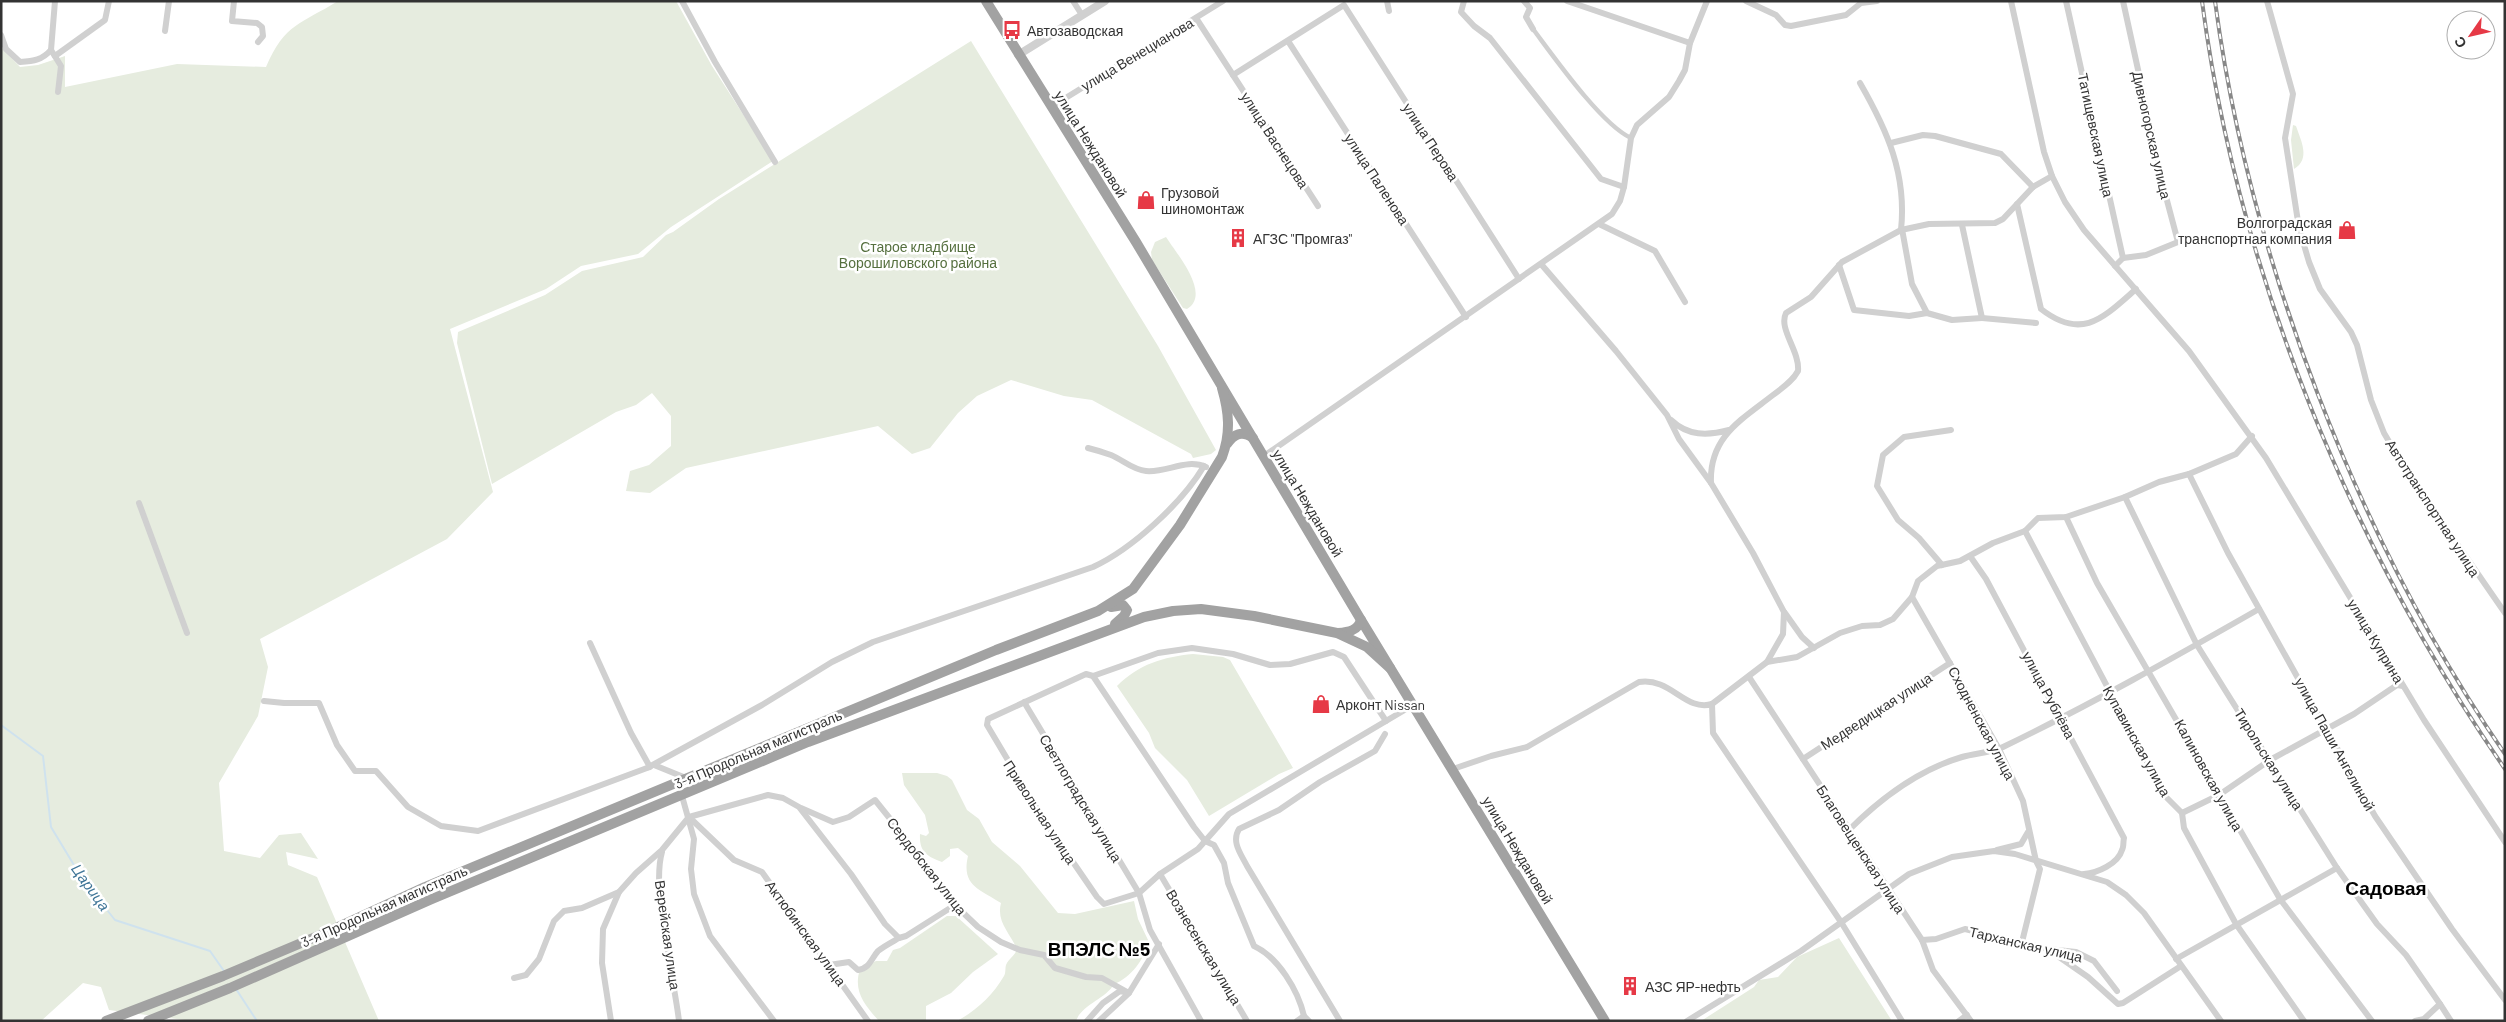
<svg xmlns="http://www.w3.org/2000/svg" width="2506" height="1022" viewBox="0 0 2506 1022" font-family="Barlow,sans-serif">
<style>
.green{fill:#e6ecdf}
.lines{fill:none;stroke-linecap:round;stroke-linejoin:round}
.stream{stroke:#cfe2ee;stroke-width:2}
.pedestrian{stroke:#d0d0d0;stroke-width:4.5}
.minor{stroke:#d0d0d0;stroke-width:6}
.tertiary{stroke:#d0d0d0;stroke-width:8}
.trunk{stroke:#a2a2a2;stroke-width:10}
.rail-casing{stroke:#888;stroke-width:4}
.rail{stroke:#fff;stroke-width:2;stroke-dasharray:5.5;stroke-linecap:butt}
.labels{text-anchor:middle;dominant-baseline:central;stroke-width:5;stroke-linejoin:round;paint-order:stroke}
.poi-label{font-size:14px;fill:#333;stroke:#fff;text-anchor:start}
.street-label{font-size:14px;fill:#333;stroke:#fff}
.park-label{font-size:14px;fill:#56703f;stroke:#fff}
.water-label{font-size:15px;font-style:italic;fill:#3f7597;stroke:#fff}
.district-label{font-size:19px;font-weight:bold;fill:#000;stroke:#fff}
</style>
<rect width="100%" height="100%" fill="#fff"/>
<g class="green">
<path d="M338 1H676L712 66 773 161 671 227 638 254 581 266 546 289 450 329 493 492 447 539 260 639 268 667 258 716 219 783 224 851 260 858 279 835 301 833 318 859 286 852 288 865 317 877 379 1021H192L109 1010 101 987 83 983 41 1021H1V47L20 67 38 65 65 56V87L177 64 266 67C285 23 301 24 338 1Z"/>
<polygon points="971,41 1158,346 1216,450 1211,454 1193,458 1191,454 1092,400 1064,396 1011,380 977,396 958,413 930,448 912,454 878,426 686,468 650,493 626,491 630,471 649,465 671,446 671,416 652,393 636,405 616,412 492,484 457,343 458,332 545,295 582,271 643,257 666,235 673,232 719,199"/>
<path d="M2293 125 2296 126C2301 141 2311 159 2294 169L2291 140Z"/>
<path d="M1166 237C1176 253 1212 294 1187 309L1183 308 1152 260 1151 252 1155 242Z"/>
<path d="M1193 654 1223 657 1230 660 1293 768 1279 774 1209 816 1187 780 1155 748 1149 733 1117 686C1139 664 1163 657 1193 654Z"/>
<path d="M902 773H937L947 776 952 780 967 810 979 819 992 842 1020 866 1058 913 1075 914 1134 901 1138 919 1149 942C1144 959 1131 978 1114 984 1106 999 1082 1004 1076 1021H957C976 1011 993 995 1004 976 1006 973 1005 968 1006 965 1009 958 1015 956 1017 949 1010 933 996 922 1001 903 980 889 961 886 968 856L958 848 950 849V856L942 862C927 856 919 852 920 834L926 836 929 833 925 815 904 785Z"/>
<path d="M947 916H956L998 954 973 972 951 993 926 1006V1021H879C864 1004 853 991 860 969L876 961H887L893 950 900 948Z"/>
<polygon points="1839,938 1892,1021 1701,1021 1754,987 1759,980 1778,977 1797,957"/>
</g>
<g class="lines">
<g class="stream">
<polyline points="1,725 43,756 51,827 83,880 115,920 210,951 224,971"/>
<polyline points="236,989 257,1021"/>
</g>
<path class="pedestrian" d="M1533 29C1554 57 1601 124 1631 138"/>
<g class="minor">
<polyline points="55,1 51,50 61,66 58,92"/>
<polyline points="234,1 232,21 257,23 262,27 263,36 258,42"/>
<polyline points="682,1 715,62 775,162"/>
<polyline points="1073,1 1082,15"/>
<polyline points="1387,1 1389,11"/>
<polyline points="1464,1 1461,12 1474,26 1490,38 1601,179 1624,187"/>
<polyline points="1524,1 1530,8 1526,17 1533,29"/>
<polyline points="1567,1 1690,43"/>
<polyline points="1746,1 1776,15 1785,25 1791,26 1846,15 1861,3 1877,1"/>
<polyline points="2011,1 2044,152 2052,176 2065,202 2084,230 2189,351 2266,458 2424,720 2505,842"/>
<polyline points="2066,1 2123,258 2115,266"/>
<polyline points="2123,1 2165,193 2178,242 2146,255 2123,258"/>
<polyline points="2267,1 2293,94 2285,138 2299,228 2309,262 2320,289 2351,332 2357,345 2371,400 2384,433 2404,467 2505,613"/>
<polyline points="1196,18 1233,75 1344,5 1519,279"/>
<polyline points="165,31 169,1"/>
<path d="M1 35 6 49 20 62C34 61 42 60 51 50"/>
<polyline points="1288,41 1466,317"/>
<polyline points="55,56 105,20 109,1"/>
<polyline points="1233,75 1318,206"/>
<path d="M1860 83C1887 130 1907 174 1901 230"/>
<polyline points="1051,107 1223,1"/>
<polyline points="1891,143 1923,135 1935,136 2001,154 2033,187"/>
<path d="M2017 204 2041 309C2082 341 2103 318 2136 289"/>
<polyline points="1599,224 1655,251 1685,302"/>
<polyline points="1962,225 1982,318 2036,323"/>
<polyline points="1902,229 1912,284 1927,313 1952,320 1982,318"/>
<polyline points="1541,264 1616,351 1667,415 1679,439 1711,483"/>
<polyline points="1839,265 1854,310 1909,316 1927,313"/>
<path d="M1671 420C1688 436 1707 436 1729 430"/>
<path d="M1088 448C1096 450 1103 452 1111 455 1123 460 1133 470 1146 471 1167 473 1186 458 1206 467"/>
<polyline points="1264,456 1612,214 1620,201 1624,187 1631,138 1637,125 1669,97 1679,81 1685,70 1690,43 1707,1"/>
<polyline points="2189,474 2228,553 2375,816 2452,929 2505,1000"/>
<polyline points="2125,497 2197,645 2225,690 2337,868 2377,924 2406,955 2440,1004"/>
<polyline points="139,503 187,633"/>
<polyline points="2066,517 2097,583 2280,899 2372,1021"/>
<polyline points="2025,531 2165,796 2182,813 2184,828 2236,924 2304,1021"/>
<path d="M1970 556 1986 579 2124 838C2123 841 2124 847 2122 850 2118 864 2097 873 2084 874"/>
<polyline points="1942,565 1919,538 1898,520 1877,486 1883,455 1904,437 1951,430"/>
<polyline points="1912,597 1999,749 2023,801 2036,861 2040,869 2022,942"/>
<polyline points="1785,613 1802,637 1814,648"/>
<polyline points="590,643 631,733 650,767"/>
<path d="M1767 662 1783 634 1784 612 1753 553 1711 483C1709 437 1741 420 1773 395 1782 388 1792 382 1798 371 1800 351 1778 329 1786 313L1811 297 1842 262 1901 230 1929 224 1995 223 2003 219 2033 187 2052 176"/>
<polyline points="1093,676 1158,653 1192,648 1233,654 1270,665 1290,664 1333,652 1344,657 1386,721"/>
<polyline points="1749,677 1922,940 1933,970 1971,1021"/>
<path d="M264 701 284 703H319L337 745 355 771H376L408 807 441 826 478 831 647 768 762 705 832 662 873 642 1093 567C1132 549 1182 503 1204 466"/>
<path d="M1024 702 1139 893 1104 904 1097 897 1040 814 987 725 988 719 1086 674 1093 676 1194 827 1205 841 1214 845 1224 863 1228 883 1254 946C1278 957 1298 990 1304 1016"/>
<polyline points="1803,759 1950,663"/>
<polyline points="654,765 686,778"/>
<path d="M1453 769 1491 756 1527 747 1639 682C1671 677 1685 712 1712 704"/>
<polyline points="682,796 694,839 691,869 694,894 710,936 774,1021"/>
<polyline points="801,808 833,822 849,817 875,800 928,866 955,905 978,927 1001,942 1020,950 1044,955 1055,968 1086,977 1102,978 1129,993 1099,1021"/>
<polyline points="2182,813 2219,795 2270,760 2354,714 2397,685 2403,686"/>
<polyline points="689,817 734,860 762,872 868,1021"/>
<path d="M1849 830C1881 798 1918 770 1962 757 1975 753 1990 753 2003 747 2090 705 2175 657 2259 609"/>
<polyline points="1997,850 2021,844 2028,832"/>
<path d="M662 852C651 890 674 977 679 1021"/>
<polyline points="1160,874 1247,1021"/>
<polyline points="1922,940 1936,939 1965,929 2048,949 2076,952 2094,961 2117,991"/>
<polyline points="2049,950 2088,977 2118,1004 2123,1003 2181,966"/>
<polyline points="2176,959 2337,868"/>
<path d="M829 965 849 962 858 970C870 968 871 959 878 951 884 946 892 942 899 938"/>
<polyline points="514,978 526,975 539,959 554,921 564,911 582,908 619,892 636,873 662,850 689,817 768,795 783,798 799,807 851,874 885,924 899,938 906,936 955,905"/>
<polyline points="611,1021 602,963 603,929 619,892"/>
<polyline points="1087,1021 1103,1003 1120,991 1129,993 1159,944"/>
<polyline points="1201,1021 1150,930 1139,893 1160,874 1198,849 1229,814 1413,705"/>
<polyline points="1297,1021 1304,1016 1309,1021"/>
<path d="M1340 1021 1247 866C1241 854 1231 842 1239 829L1279 810 1320 782 1375 751 1385 734"/>
<polyline points="1687,1021 1801,951 1909,874 1952,857 1994,851 2015,854 2107,882 2126,895 2144,913 2221,1021"/>
<polyline points="1902,1021 1841,922 1713,733 1712,704 1767,662 1797,657 1840,633 1862,626 1880,625 1893,619 1912,597 1918,581 1937,566 1960,561 1993,543 2025,531 2038,518 2066,517 2125,497 2159,482 2189,474 2236,454 2252,436"/>
<polyline points="1959,1021 1967,1015"/>
<polyline points="2415,1021 2424,1019 2440,1004 2451,1021"/>
</g>
<polyline class="tertiary" points="1018,55 1105,1"/>
<g class="trunk">
<polyline points="986,1 1136,242 1361,620 1605,1021"/>
<path d="M1227 444C1234 434 1242 430 1253 438"/>
<polyline points="1111,607 1123,605 1127,610 1124,616 1115,624"/>
<path d="M1338 633C1348 632 1358 631 1361 620"/>
<path d="M106 1021 223 976 325 933 425 887 996 650 1098 611 1133 589 1180 525 1222 457C1231 433 1229 412 1222 388"/>
<polyline points="148,1021 230,988 432,899 808,742 1144,617 1173,611 1201,609 1254,616 1337,633 1367,647 1390,668"/>
</g>
<g class="rail-casing">
<g id="rail">
<path d="M2202 1C2237 270 2351 547 2505 769"/>
<path d="M2215 1C2249 257 2358 541 2505 754"/>
</g>
</g>
<use href="#rail" class="rail"/>
</g>
<defs>
<g id="bus-bare" transform="scale(1.5)"><path d="M-5-6H5V4H4V6H2V4H-2V6H-4V4H-5ZM-3.5-4V0h7V-4ZM-3.5 1.2v1.5H-2V1.2ZM2 1.2v1.5H3.5V1.2Z" fill="#e63946" stroke="#fff" stroke-width="2.5" paint-order="stroke"/></g>
<g id="shop-bare" transform="scale(1.5)"><path d="M-5-2.5h2.3a2.7 3.5 0 0 1 5.4 0H5L5.5 6h-11ZM-1.5-2.5h3a1.5 2.3 0 0 0-3 0Z" fill="#e63946" stroke="#fff" stroke-width="2.5" paint-order="stroke"/></g>
<g id="building-bare" transform="scale(1.5)"><path d="M-4-6H4V6H1V3H-1V6H-4ZM-2.5-4.3h1.7v1.8h-1.7ZM.8-4.3h1.7v1.8H.8ZM-2.5-1h1.7V.8h-1.7ZM.8-1h1.7V.8H.8Z" fill="#e63946" stroke="#fff" stroke-width="2.5" paint-order="stroke"/></g>
</defs>
<g fill-rule="evenodd">
<use href="#bus-bare" x="1012" y="30"/>
<use href="#shop-bare" x="1146" y="200"/>
<use href="#shop-bare" x="2347" y="230"/>
<use href="#building-bare" x="1238" y="238"/>
<use href="#shop-bare" x="1321" y="704"/>
<use href="#building-bare" x="1630" y="986"/>
</g>
<g class="labels">
<g class="poi-label">
<text x="1027" y="30">Автозаводская</text>
<text x="1161" y="192">Грузовой<tspan x="1161" dy="16">шиномонтаж</tspan></text>
<text x="2332" y="222" text-anchor="end">Волгоградская<tspan x="2332" dy="16">транспортная компания</tspan></text>
<text x="1253" y="238">АГЗС "Промгаз"</text>
<text x="1336" y="704">Арконт Nissan</text>
<text x="1645" y="986">АЗС ЯР-нефть</text>
</g>
<g class="street-label">
<text transform="translate(1137 54) rotate(-31)">улица Венецианова</text>
<text transform="translate(2096 135) rotate(78)">Татищевская улица</text>
<text transform="translate(2152 135) rotate(77)">Дивногорская улица</text>
<text transform="translate(1275 140) rotate(57)">улица Васнецова</text>
<text transform="translate(1431 142) rotate(57)">улица Перова</text>
<text transform="translate(1091 144) rotate(58)">улица Неждановой</text>
<text transform="translate(1377 179) rotate(57)">улица Паленова</text>
<text transform="translate(1308 503) rotate(59)">улица Неждановой</text>
<text transform="translate(2433 508) rotate(57)">Автотранспортная улица</text>
<text transform="translate(2376 641) rotate(59)">улица Куприна</text>
<text transform="translate(2049 695) rotate(62)">улица Рублёва</text>
<text transform="translate(1876 711) rotate(-33)">Медведицкая улица</text>
<text transform="translate(1982 723) rotate(62)">Сходненская улица</text>
<text transform="translate(2137 741) rotate(61)">Купавинская улица</text>
<text transform="translate(2335 744) rotate(61)">улица Паши Ангелиной</text>
<text transform="translate(758 749) rotate(-23)">3-я Продольная магистраль</text>
<text transform="translate(2269 759) rotate(58)">Тирольская улица</text>
<text transform="translate(2209 775) rotate(61)">Калиновская улица</text>
<text transform="translate(1081 798) rotate(59)">Светлоградская улица</text>
<text transform="translate(1040 812) rotate(57)">Привольная улица</text>
<text transform="translate(1861 849) rotate(57)">Благовещенская улица</text>
<text transform="translate(1518 850) rotate(59)">улица Неждановой</text>
<text transform="translate(927 866) rotate(52)">Сердобская улица</text>
<text transform="translate(384 906) rotate(-24)">3-я Продольная магистраль</text>
<text transform="translate(806 933) rotate(54)">Актюбинская улица</text>
<text transform="translate(668 935) rotate(82)">Верейская улица</text>
<text transform="translate(2026 944) rotate(13)">Тарханская улица</text>
<text transform="translate(1204 947) rotate(59)">Вознесенская улица</text>
</g>
<g class="park-label">
<text x="918" y="246">Старое кладбище<tspan x="918" dy="16">Ворошиловского района</tspan></text>
</g>
<g class="water-label">
<text transform="translate(91 887) rotate(54)">Царица</text>
</g>
<g class="district-label">
<text x="2386" y="887">Садовая</text>
<text x="1099" y="948">ВПЭЛС №5</text>
</g>
</g>
<rect width="2506" height="1022" fill="none" stroke="#333333" stroke-width="5"/>
<g transform="translate(2471 35) rotate(236)"><circle r="24" fill="#ffffff" stroke="#adadad"/>
<path d="M0-4L9 19L0 12L-9 19Z" fill="#e63946"/>
<text y="-8" font-size="14" font-weight="bold" text-anchor="middle" fill="#333333">С</text>
</g>
</svg>
